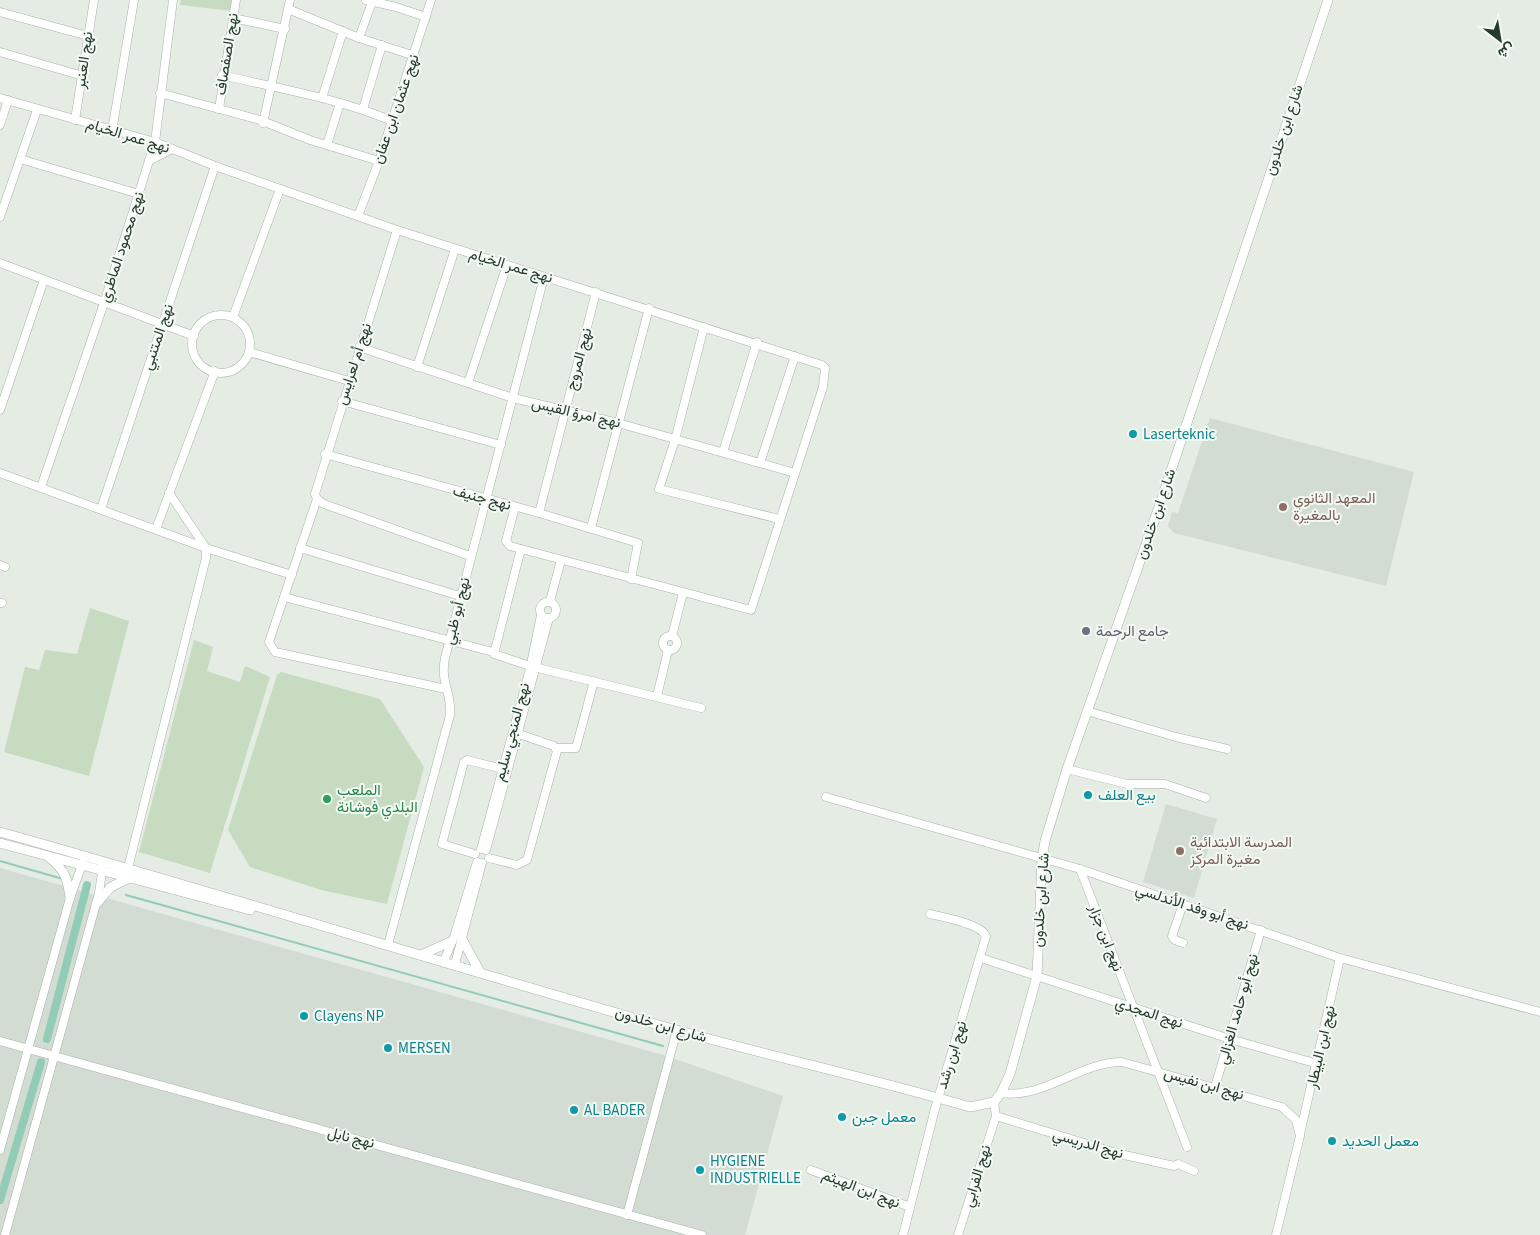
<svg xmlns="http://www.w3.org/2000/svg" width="1540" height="1235" viewBox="0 0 1540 1235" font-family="'Source Sans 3',Vazirmatn,sans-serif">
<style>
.built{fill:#d2dcd2}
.green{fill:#c6dbbf}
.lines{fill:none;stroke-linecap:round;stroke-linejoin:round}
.stream{stroke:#92cbb6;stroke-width:2}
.canal{stroke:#92cbb6;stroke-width:8}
.minor-casing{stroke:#a7b4a8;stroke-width:9}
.tertiary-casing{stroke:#a7b4a8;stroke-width:10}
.minor{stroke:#fff;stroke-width:8}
.tertiary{stroke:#fff;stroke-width:9}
.culture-dot{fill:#0f9aa8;stroke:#f4f9f4;stroke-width:2}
.education-dot{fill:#8d6e63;stroke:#f4f9f4;stroke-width:2}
.worship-dot{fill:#6b7280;stroke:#f4f9f4;stroke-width:2}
.leisure-dot{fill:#2e9e5b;stroke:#f4f9f4;stroke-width:2}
.labels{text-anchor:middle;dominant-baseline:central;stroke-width:4;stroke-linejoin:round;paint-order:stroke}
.street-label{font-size:15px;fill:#253c2a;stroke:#f4f9f4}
.culture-label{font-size:15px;fill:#0d838f;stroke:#f4f9f4;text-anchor:start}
.education-label{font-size:15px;fill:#785e54;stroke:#f4f9f4;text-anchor:start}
.worship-label{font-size:15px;fill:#5b616d;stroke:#f4f9f4;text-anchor:start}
.leisure-label{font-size:15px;fill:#27864d;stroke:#f4f9f4;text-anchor:start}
</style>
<rect width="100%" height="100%" fill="#e4ece4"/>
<g class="built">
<polygon points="1210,418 1414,472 1386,586 1174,533 1168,526 1172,512 1178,513"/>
<polygon points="1166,804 1217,819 1194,898 1143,882"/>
<polygon points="0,868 663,1055 783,1096 745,1235 0,1235"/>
</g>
<g class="green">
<polygon points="181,0 233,0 232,11 180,5"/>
<polygon points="90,608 129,621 89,776 4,752 25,667 39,670 45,650 77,654"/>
<polygon points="194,640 213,647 207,671 240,682 245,666 270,677 210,873 139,852"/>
<polygon points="281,672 380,699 424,767 387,904 321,890 250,867 228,830 277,675"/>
</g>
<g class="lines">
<g class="stream">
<polyline points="0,861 63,879"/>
<polyline points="126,895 663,1046"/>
</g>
<g class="canal">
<polyline points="47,1039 87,885"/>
<polyline points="0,1200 41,1062"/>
</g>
<g class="minor-casing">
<g id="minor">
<polyline points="366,0 396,7 426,17"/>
<polyline points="288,9 359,38 415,56"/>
<polyline points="0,12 88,36"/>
<polyline points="233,18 285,29"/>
<polyline points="359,38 372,2"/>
<polyline points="0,52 83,76"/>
<path d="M222 75C279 89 338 98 392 121"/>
<polyline points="160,93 260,120 310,140 379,161"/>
<polyline points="0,98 155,142 215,166 397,230 822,365 825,368 823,387 751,610 510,546 506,541 515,507"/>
<polyline points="322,98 343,31"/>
<polyline points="219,109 236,0"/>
<polyline points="363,109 382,45"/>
<polyline points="75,120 94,0"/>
<polyline points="263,123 290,0"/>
<polyline points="0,125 8,100"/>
<polyline points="112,131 134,0"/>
<polyline points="327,145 340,103"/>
<polyline points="20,159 139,194"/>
<polyline points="149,161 172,149"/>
<polyline points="358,216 379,161 431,0"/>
<polyline points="0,217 37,110"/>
<polyline points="397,230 315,494 317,499 324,504 470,556"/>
<polyline points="0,263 194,336"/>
<circle cx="221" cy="344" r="29"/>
<polyline points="233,317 280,189"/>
<polyline points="704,327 675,440 659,489 779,519"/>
<polyline points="359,347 513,398 618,423 795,473"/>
<polyline points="249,352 349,381"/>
<polyline points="417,367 455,249"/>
<polyline points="468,383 507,265"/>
<polyline points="342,401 501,445"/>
<polyline points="0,410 44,280"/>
<polyline points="723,452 757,342"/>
<polyline points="325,454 539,513 638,543 631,579"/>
<polyline points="760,463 795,356"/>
<polyline points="0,473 206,548 206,558 128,868"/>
<polyline points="41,487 104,303 155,142 173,0"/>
<polyline points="169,493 206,548 292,575"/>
<polyline points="101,509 215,166"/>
<polyline points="539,513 596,292"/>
<polyline points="591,528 649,308"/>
<polyline points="156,529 215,371"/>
<polyline points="300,548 460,596"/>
<polyline points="521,549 494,654 530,666 701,708"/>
<polyline points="0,565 5,567"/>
<polyline points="284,597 317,499"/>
<polyline points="550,601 561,560"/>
<circle cx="548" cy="610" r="8"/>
<polyline points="0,603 2,603"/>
<circle cx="670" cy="643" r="7"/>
<polyline points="672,636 683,593"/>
<polyline points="446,689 275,652 269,642 284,597 493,652"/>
<polyline points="657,696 668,650"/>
<polyline points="1087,711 1176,737 1227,749"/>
<polyline points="556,748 576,748 594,681"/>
<polyline points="1067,769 1127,784 1165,784 1206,798"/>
<polyline points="826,797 1080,869 1340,958 1540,1012"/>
<polyline points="481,849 530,669 541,615"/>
<polyline points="486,850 549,618"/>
<polyline points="475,854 442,844 464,762 467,760 507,770"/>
<polyline points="489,858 517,865 527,860 557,751 554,746 519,734"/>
<polyline points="1080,869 1187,1147"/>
<polyline points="1183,904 1172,936 1175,940 1183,943"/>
<path d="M388 945 450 715C452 692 440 683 445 658L544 277"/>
<polyline points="981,958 1230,1039 1318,1064"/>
<polyline points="444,961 454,937 477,862"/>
<polyline points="455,964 482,863"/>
<polyline points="0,1041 702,1235"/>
<polyline points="1215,1087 1261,930"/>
<path d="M1001 1093C1045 1099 1079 1062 1122 1062L1282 1107 1296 1120 1300 1136 1276 1235"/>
<polyline points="994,1102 996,1116 1120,1154 1174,1166 1178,1164 1194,1171"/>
<polyline points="1300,1134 1340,958"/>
<polyline points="0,1150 70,898 83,862"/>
<polyline points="811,1170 910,1207"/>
<polyline points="627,1215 677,1030"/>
<polyline points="5,1235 99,893 103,865"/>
<path d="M903 1235 935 1109 986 936C981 924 943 917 930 914"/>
<polyline points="958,1235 996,1116"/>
</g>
</g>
<g class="tertiary-casing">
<g id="tertiary">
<path d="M0 832C226 895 450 966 676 1030 774 1057 873 1079 970 1107L994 1102 1001 1093 1010 1074 1037 976 1042 859 1045 841 1067 769 1159 507 1328 0"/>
<polyline points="0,843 250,910"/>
<path d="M50 858C65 870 68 880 70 898"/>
<polyline points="96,904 111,887 129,878"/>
<polyline points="462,939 480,972"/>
<polyline points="421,955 452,941"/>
</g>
</g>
<use href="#minor" class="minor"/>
<use href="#tertiary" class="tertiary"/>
</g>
<g class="culture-dot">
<circle cx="1133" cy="434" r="5"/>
<circle cx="1088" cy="795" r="5"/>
<circle cx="304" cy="1016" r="5"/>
<circle cx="388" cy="1048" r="5"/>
<circle cx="574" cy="1110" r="5"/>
<circle cx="842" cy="1117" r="5"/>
<circle cx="1332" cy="1141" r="5"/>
<circle cx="700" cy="1170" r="5"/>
</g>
<g class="education-dot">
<circle cx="1283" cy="507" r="5"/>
<circle cx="1180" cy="851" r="5"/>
</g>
<circle class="worship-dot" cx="1086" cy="631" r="5"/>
<circle class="leisure-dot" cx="327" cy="799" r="5"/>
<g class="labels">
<g class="street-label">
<text transform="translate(227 54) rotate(-81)">نهج الصفصاف</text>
<text transform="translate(84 60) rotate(-82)">نهج العنبر</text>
<text transform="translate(396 109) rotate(-71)">نهج عثمان ابن عفان</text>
<text transform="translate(1284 130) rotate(-72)">شارع ابن خلدون</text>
<text transform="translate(128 136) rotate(17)">نهج عمر الخيام</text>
<text transform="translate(122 247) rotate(-72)">نهج محمود الماطري</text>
<text transform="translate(511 266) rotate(17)">نهج عمر الخيام</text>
<text transform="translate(158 337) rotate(-71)">نهج المتنبي</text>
<text transform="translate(579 359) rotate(-75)">نهج المروج</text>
<text transform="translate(354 364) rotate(-72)">نهج أم لعرايس</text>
<text transform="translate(576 413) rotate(13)">نهج امرؤ القيس</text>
<text transform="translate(482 498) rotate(15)">نهج جنيف</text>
<text transform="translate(1156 514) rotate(-71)">شارع ابن خلدون</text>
<text transform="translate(457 611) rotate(-76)">نهج أبو ظبي</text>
<text transform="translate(512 732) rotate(-75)">نهج المنجي سليم</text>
<text transform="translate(1041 900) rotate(-86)">شارع ابن خلدون</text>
<text transform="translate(1192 907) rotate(18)">نهج أبو وفد الأندلسي</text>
<text transform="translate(1106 938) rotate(69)">نهج ابن جزار</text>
<text transform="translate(1238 1009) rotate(-74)">نهج أبو حامد الغزالي</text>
<text transform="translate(1149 1013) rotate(18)">نهج المجدي</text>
<text transform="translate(661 1025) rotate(16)">شارع ابن خلدون</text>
<text transform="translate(1321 1047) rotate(-77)">نهج ابن البيطار</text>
<text transform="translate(952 1055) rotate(-73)">نهج ابن رشد</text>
<text transform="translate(1204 1084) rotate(16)">نهج ابن نفيس</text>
<text transform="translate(351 1138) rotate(14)">نهج نابل</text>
<text transform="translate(1088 1144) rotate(16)">نهج الدريسي</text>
<text transform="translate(977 1176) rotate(-73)">نهج الفرابي</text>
<text transform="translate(861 1189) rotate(21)">نهج ابن الهيثم</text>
</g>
<g class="culture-label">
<text x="1143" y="434">Laserteknic</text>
<text x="1098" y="795">بيع العلف</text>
<text x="314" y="1016">Clayens NP</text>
<text x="398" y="1048">MERSEN</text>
<text x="584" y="1110">AL BADER</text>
<text x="852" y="1117">معمل جبن</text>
<text x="1342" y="1141">معمل الحديد</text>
<text x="710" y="1161">HYGIENE<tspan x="710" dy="17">INDUSTRIELLE</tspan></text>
</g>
<g class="education-label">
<text x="1293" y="498">المعهد الثانوي<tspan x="1293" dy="17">بالمغيرة</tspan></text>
<text x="1190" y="842">المدرسة الابتدائية<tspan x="1190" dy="17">مغيرة المركز</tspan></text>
</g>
<g class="worship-label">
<text x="1096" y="631">جامع الرحمة</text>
</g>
<g class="leisure-label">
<text x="337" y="790">الملعب<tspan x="337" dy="17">البلدي فوشانة</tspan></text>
</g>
</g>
<g transform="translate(1500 40) rotate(149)" stroke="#f4f9f4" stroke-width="4" paint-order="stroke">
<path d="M0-4L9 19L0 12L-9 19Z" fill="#253c2a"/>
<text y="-8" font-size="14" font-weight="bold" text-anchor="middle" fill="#253c2a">ش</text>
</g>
</svg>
